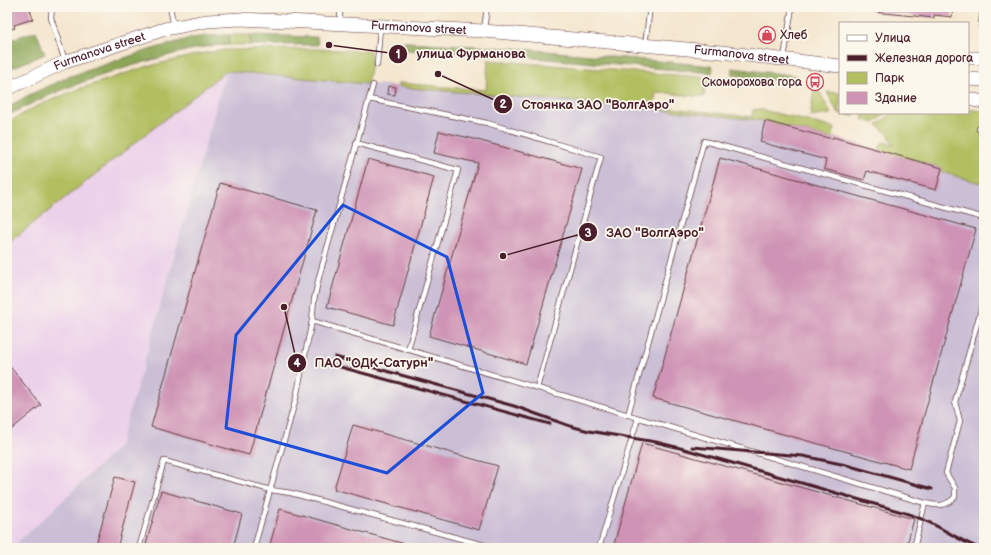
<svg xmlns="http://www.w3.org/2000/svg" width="991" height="555" viewBox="0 0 991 555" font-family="'Balsamiq Sans',sans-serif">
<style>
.built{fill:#ecd1ea}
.industrial{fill:#cbbfd5}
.green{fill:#b1bf61;stroke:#7e6f46}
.forest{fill:#8ca657;stroke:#6b6241}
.building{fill:#cf94b5}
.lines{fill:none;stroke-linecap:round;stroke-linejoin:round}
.lane-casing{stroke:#643d43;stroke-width:6}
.secondary-casing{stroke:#643d43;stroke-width:14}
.lane{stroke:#fff;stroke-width:4.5}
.secondary{stroke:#fff;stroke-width:13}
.rail{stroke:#4a1f2b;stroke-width:3}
.marked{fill:none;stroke:#1d4ed8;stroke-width:3;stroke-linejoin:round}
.labels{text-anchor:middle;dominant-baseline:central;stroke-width:3.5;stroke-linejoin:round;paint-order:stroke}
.street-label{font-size:12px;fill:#4a1f2b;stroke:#fbf7ec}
.poi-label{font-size:12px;fill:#4a1f2b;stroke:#fbf7ec;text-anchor:start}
.leader{fill:none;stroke:#4a1f2b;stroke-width:1.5}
.callout-dot{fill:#4a1f2b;stroke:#fbf7ec;stroke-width:1.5}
.mark-label{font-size:12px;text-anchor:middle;font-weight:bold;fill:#fff}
.callout-label{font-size:13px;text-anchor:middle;font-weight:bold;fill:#4a1f2b;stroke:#fbf7ec;stroke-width:3.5;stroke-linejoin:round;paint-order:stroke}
</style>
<rect width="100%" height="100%" fill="#fbf7ec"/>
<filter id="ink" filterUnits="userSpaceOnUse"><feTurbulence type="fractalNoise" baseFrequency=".025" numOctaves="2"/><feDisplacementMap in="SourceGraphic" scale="8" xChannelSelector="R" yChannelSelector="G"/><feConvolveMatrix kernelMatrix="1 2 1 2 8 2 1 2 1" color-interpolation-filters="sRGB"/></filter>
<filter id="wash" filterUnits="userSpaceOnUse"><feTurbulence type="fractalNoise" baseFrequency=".012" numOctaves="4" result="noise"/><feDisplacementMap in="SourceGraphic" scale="16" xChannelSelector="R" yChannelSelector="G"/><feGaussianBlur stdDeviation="0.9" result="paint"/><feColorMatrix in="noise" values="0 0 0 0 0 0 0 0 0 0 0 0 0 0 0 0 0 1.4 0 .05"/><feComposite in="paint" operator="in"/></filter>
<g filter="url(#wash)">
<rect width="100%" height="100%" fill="#f4e6ce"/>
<polygon class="built" points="226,71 143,367 119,446 50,513 11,548 7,548 7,244"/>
<polygon class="industrial" points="226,71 638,107 765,121 832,139 833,137 873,148 872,151 885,153 942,168 942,172 984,184 984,548 11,548 50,513 119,446 143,367"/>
<g class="green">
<rect x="229" y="35" width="21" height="10"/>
<polygon points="315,49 370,51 371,64 367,84 226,71 7,244 7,123 37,106 73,91 145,67 199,54 224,50"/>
<polygon points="488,60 713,78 712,83 705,83 704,97 656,92 654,106 752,117 753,110 759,109 835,128 832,139 765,121 638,107 398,87 398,83 486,90"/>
<polygon points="814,90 819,91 831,114 810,117"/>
<polygon points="827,92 840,93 840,113 854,113 854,116 838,113"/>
<polygon points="968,109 984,111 984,184 941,172 942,168 879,151 881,144 884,142 893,144 888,134 877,125 893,113 968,113"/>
<polygon points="864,113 887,113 874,123 862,119"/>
</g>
<g class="forest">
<polygon points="36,31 45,54 7,70 7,41"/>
<path d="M229 35V45C206 45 185 51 163 57 108 72 57 89 7 116V107L31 94 68 77 142 52 191 38 206 36Z"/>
<polygon points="250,35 317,37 318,45 250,45"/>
<polygon points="392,41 524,49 713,66 712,73 523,57 391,49"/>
<polygon points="732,68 798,76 798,83 732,75"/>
</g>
<g id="blocks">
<g class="building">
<polygon points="7,7 29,7 33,19 14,25 15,28 7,30"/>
<polygon points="875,7 953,7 952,17 934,15 934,18 874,12"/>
<polygon points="388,86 396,87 395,95 387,94"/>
<polygon points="765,121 832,139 833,137 942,168 936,190 867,171 864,180 824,169 826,160 760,142"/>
<polygon points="439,131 474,139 582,169 526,364 429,336 478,163 434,153"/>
<polygon points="720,158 976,229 909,469 653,398"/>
<polygon points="368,159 434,177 393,325 327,307"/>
<polygon points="220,183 317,210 249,455 151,427"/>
<polygon points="7,363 41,405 7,433"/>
<polygon points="353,425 498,466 479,530 334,489"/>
<polygon points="642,443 914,519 906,548 613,548"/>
<polygon points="115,477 135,482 117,548 95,548"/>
<polygon points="161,491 242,514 233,548 145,548"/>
<polygon points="280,509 412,546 412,548 269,548"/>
</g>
</g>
</g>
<g filter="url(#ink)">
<use href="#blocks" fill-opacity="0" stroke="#643d43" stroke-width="1"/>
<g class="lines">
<g class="lane-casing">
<g id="lane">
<polyline points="52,7 51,18 65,61"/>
<polyline points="170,7 174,27"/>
<polyline points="983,7 981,25 984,25"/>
<polyline points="340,22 340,7"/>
<polyline points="484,29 487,7"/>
<polyline points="645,45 650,7"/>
<polyline points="784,58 792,7"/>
<polyline points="377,65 380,28"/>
<polyline points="369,99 487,123 601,157 537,388"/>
<polyline points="979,129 984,130"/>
<polyline points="356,143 458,170 408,350"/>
<path d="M312 321 925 503C937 506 946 507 955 497V488L946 473 960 421 955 402 984 299"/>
<polyline points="628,415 704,141 984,218"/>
<polyline points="139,548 164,461 271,490 291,493 495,548"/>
<polyline points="254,548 296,398 312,321 314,300 319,277 373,85"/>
<polyline points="599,548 638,418"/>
<polyline points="914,548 925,503"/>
</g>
</g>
<g class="secondary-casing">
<g id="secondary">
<polyline points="968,58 984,58"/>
<polyline points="968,79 984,80"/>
<path id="s1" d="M7 89 65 62 165 29 207 21 240 19 286 21 484 31 721 52 840 66"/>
<polyline points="968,99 984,102"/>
</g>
</g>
<use href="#lane" class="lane"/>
<use href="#secondary" class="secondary"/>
<g class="rail">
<path d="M335 357 514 406 570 426 589 431 656 442 684 449 902 512C915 516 928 521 940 528 953 535 965 543 979 548"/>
<polyline points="333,365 550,424"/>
<polyline points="692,447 803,456 846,465 932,489"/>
<polyline points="907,543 924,548"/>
</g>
</g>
</g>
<path class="marked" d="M343 205 447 257 483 393 387 473 226 428 236 335Z"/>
<defs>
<g id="shop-ring" transform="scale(0.9)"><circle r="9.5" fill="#fbf7ec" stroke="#d1495b" stroke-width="1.5"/><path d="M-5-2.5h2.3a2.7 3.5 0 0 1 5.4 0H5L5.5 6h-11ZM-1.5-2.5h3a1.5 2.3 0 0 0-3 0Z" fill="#d1495b"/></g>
<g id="bus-ring" transform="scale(0.9)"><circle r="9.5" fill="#fbf7ec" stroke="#d1495b" stroke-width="1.5"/><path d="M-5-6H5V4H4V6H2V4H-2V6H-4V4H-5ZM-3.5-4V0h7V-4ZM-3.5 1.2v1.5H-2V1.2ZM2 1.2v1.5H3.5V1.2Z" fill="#d1495b"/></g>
</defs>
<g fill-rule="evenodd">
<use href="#shop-ring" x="767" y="35"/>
<use href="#bus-ring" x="815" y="82"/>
</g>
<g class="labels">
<g class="street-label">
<text stroke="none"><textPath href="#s1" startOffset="424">Furmanova street</textPath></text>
<text stroke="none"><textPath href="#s1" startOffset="100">Furmanova street</textPath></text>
<text stroke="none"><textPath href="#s1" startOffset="748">Furmanova street</textPath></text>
</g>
<g class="poi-label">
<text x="780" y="35">Хлеб</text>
<text x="802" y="82" text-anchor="end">Скоморохова гора</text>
</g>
</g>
<path class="leader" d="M329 45L398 54M438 74L503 104M503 256L588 232M284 307L297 363"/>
<g class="callout-dot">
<circle cx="329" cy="45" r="4"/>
<circle cx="438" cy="74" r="4"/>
<circle cx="503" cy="256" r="4"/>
<circle cx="284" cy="307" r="4"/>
<circle cx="398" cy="54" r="10"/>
<circle cx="503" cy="104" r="10"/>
<circle cx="588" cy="232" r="10"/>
<circle cx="297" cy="363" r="10"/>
</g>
<g class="mark-label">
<text x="398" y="58">1</text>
<text x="503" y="108">2</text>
<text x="588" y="237">3</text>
<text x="297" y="367">4</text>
</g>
<g class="callout-label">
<text x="471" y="58">улица Фурманова</text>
<text x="598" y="109">Стоянка ЗАО "ВолгАэро"</text>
<text x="655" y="237">ЗАО "ВолгАэро"</text>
<text x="374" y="367">ПАО "ОДК-Сатурн"</text>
</g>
<rect width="991" height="555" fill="none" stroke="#fbf7ec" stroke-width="24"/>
<rect x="839" y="22" width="130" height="92" fill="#fbf7ec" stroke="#b4a19f"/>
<rect x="847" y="35" width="20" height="6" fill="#ffffff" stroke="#b4a19f"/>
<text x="875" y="42" font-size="12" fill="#4a1f2b">Улица</text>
<rect x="847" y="55" width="20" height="6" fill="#4a1f2b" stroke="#b4a19f"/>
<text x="875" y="62" font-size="12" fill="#4a1f2b">Железная дорога</text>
<rect x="847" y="72" width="20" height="12" fill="#b1bf61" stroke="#b4a19f"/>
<text x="875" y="82" font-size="12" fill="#4a1f2b">Парк</text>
<rect x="847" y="92" width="20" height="12" fill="#cf94b5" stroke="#b4a19f"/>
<text x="875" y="102" font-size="12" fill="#4a1f2b">Здание</text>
</svg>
